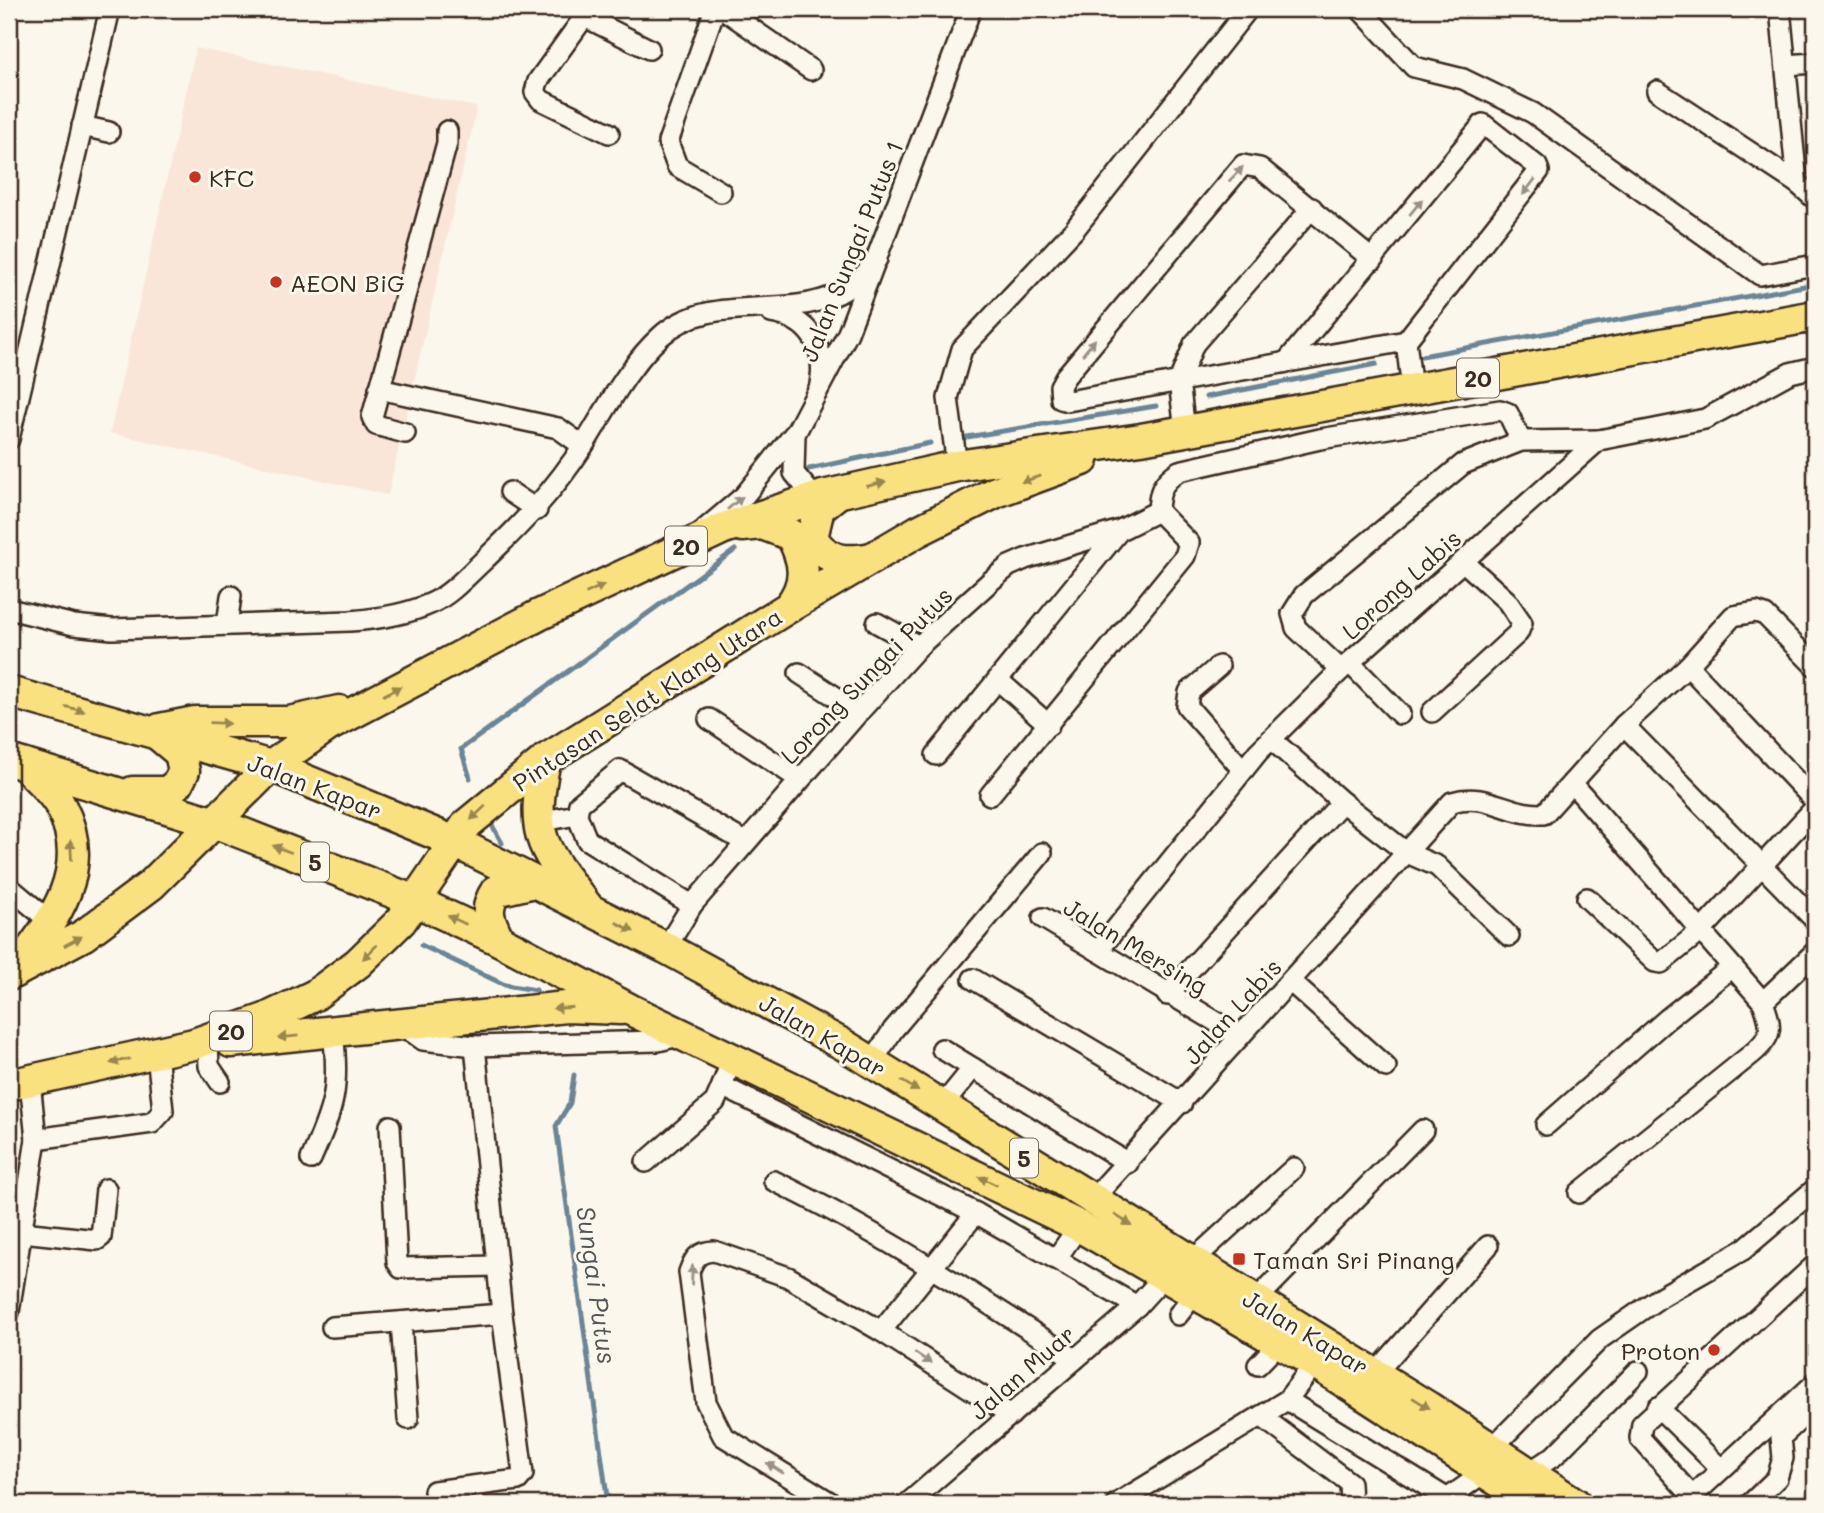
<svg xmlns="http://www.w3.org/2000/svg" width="1824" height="1513" viewBox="0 0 1824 1513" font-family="Mali,sans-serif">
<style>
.built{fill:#fae6d8}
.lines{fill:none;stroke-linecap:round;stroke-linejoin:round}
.stream{stroke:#6a8597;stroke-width:5}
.minor-casing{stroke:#3b2a1e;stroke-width:24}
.highway-casing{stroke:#3b2a1e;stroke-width:35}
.minor{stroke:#fbf7ec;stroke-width:19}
.highway{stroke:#fae180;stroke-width:30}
.oneway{fill:#9b9085}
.oneway2{fill:#9a864f}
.poi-dot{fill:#c8321e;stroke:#fbf7ec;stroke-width:2.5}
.labels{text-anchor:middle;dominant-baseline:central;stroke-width:6;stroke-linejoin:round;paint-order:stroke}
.shield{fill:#fbf7ec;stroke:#75685c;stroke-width:2}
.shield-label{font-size:23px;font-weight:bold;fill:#3b2a1e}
.poi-label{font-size:24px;fill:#3b2a1e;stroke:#fbf7ec;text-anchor:start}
.street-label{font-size:24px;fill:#3b2a1e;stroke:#fbf7ec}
.water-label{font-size:26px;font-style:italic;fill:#52575a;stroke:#fbf7ec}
</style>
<rect width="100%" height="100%" fill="#fbf7ec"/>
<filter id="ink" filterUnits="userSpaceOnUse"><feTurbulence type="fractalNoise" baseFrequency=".0143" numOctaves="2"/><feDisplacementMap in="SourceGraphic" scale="14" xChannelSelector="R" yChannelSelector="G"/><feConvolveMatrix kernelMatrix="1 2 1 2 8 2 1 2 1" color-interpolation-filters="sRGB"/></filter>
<g filter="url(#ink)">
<polygon class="built" points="196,48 477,107 388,495 110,433"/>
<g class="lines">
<g class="stream">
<polyline points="1422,356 1815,284"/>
<polyline points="1206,397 1376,364"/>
<polyline points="961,438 1156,406"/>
<polyline points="809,469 930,443"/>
<polyline points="470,778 461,749 735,550"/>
<polyline points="493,827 502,843"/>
<polyline points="421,945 505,985 536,990 541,1001"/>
<polyline points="574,1075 570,1103 556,1126 608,1504"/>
</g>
<g class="minor-casing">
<g id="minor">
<polyline points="590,9 538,81 535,92 541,100 609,133"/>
<polyline points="715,9 668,142 677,166 721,192"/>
<polyline points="723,9 811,70"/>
<polyline points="1360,9 1414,67 1463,79 1533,113 1760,275 1815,265"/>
<polyline points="1780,9 1797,183"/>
<polyline points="587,18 649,49"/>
<polyline points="1786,65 1815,63"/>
<polyline points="1657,91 1797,183 1815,199"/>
<polyline points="82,126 109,132"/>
<polyline points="1373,260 1260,168 1243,165 1065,377 1060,386 1061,399 1068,401 1406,341"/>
<path d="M771 313C809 318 827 347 820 384"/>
<polyline points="1288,360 1483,124 1537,166 1539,171 1406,341 1412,390"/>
<polyline points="379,389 558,428 583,446"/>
<polyline points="1185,431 1179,381 1194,344 1312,208"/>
<polyline points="405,433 376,425 372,417 447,143 447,131"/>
<polyline points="9,439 110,9"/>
<polyline points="957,466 948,398 962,349 1074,230 1248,9"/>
<polyline points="510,492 537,510"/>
<polyline points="823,496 809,491 794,473 795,434 848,333 971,9"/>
<path d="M1158 511C1159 491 1162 482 1179 471L1320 439 1500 410 1508 413 1521 441"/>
<polyline points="705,529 744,496 794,434"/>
<path d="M9 609 74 625 112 629 350 621C378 619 406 615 432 603 451 594 466 577 481 563 522 524 554 491 585 443 608 406 629 365 661 336 722 280 821 341 877 259"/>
<polyline points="877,623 919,646"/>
<polyline points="227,625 231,596"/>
<polyline points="1350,663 1400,714"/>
<polyline points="1219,666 1189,692 1187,706 1242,769"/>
<polyline points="1688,666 1815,801"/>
<polyline points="1341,670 1296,628 1292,614 1304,595 1463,464 1521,441 1599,440"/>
<polyline points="799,673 859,712"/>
<polyline points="998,680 1049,725"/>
<polyline points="1432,712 1518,633 1522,623 1507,601 1464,562"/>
<polyline points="709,719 799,779"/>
<polyline points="1624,725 1815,920"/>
<polyline points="1271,739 1342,802 1407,853 1437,866 1509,936"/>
<polyline points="936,755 1119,531"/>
<path d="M1572 783 1763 1002C1772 1027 1774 1035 1753 1053L1579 1193"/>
<polyline points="990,795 1185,556 1189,543 1158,511"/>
<polyline points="537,822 577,815"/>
<polyline points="9,887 52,923"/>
<polyline points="1587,898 1655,962 1661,963 1702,930 1815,808"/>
<polyline points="692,905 587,840 577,815 579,804 620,770 745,842"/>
<polyline points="1043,918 1240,1036"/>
<polyline points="666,948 692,905 859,712 919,646 992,580 1009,566 1025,559 1120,530 1158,511"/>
<polyline points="1098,951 1258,752 1341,670 1599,440 1705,419 1790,373 1815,367"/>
<polyline points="973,979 1182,1103"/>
<polyline points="1291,982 1386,1067"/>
<polyline points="1167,995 1342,802"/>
<polyline points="1763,1002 1815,952"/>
<polyline points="401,1024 423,1040 475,1046 658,1041 683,1035"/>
<polyline points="208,1043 209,1066 220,1082"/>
<polyline points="942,1049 1128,1163"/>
<polyline points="732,1059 722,1086 976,1213 1137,1306"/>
<polyline points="872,1062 893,1030 1042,853"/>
<polyline points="942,1106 973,1068"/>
<polyline points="1546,1125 1667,1019 1731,968"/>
<polyline points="390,1126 397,1262 401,1268 497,1266"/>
<polyline points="36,1139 152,1123 163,1111 157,1053"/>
<path d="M311 1159C334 1107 340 1089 333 1032"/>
<polyline points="646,1162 715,1102 722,1086"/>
<path d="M774 1181C880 1232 976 1296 1075 1359"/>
<path d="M1091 1201 1452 802C1488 791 1508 816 1544 814L1624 725 1688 666 1733 616 1756 612 1765 615 1815 666"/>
<polyline points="22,1232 97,1240 101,1237 106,1189"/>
<polyline points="1056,1259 1079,1226"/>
<polyline points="1191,1262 1294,1168"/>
<polyline points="1255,1301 1423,1130"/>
<polyline points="9,1312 36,1139 30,1082"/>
<polyline points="1178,1315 1196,1292"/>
<polyline points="401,1322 408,1419"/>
<polyline points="332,1327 502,1314 475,1046"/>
<polyline points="881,1331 976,1213"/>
<polyline points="1315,1363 1287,1400 1456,1504"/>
<polyline points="1258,1365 1280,1342"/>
<polyline points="1375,1374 1488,1246"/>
<polyline points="1658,1407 1721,1469"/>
<polyline points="1261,1416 1350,1483 1351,1504"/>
<polyline points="1492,1448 1600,1339 1662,1296 1743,1250 1815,1189"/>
<polyline points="1528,1473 1554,1456 1638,1371"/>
<polyline points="434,1491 518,1480 523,1474 502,1314"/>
<polyline points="1692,1496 1640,1438 1642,1424 1815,1265"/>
<path d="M833 1504 723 1436 706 1402 689 1272C694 1258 698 1252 714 1251L788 1277 881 1331 1011 1415"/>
<polyline points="907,1504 1137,1306 1166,1274"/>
<polyline points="1116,1504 1287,1400"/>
<polyline points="1440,1504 1485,1472"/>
<polyline points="1684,1504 1815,1383"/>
<polyline points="1750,1504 1777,1478 1783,1458 1781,1437 1815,1405"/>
</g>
</g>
<g class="highway-casing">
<g id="highway">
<path d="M838 493 819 508 812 538C827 562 846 563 872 558"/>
<path d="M742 526 762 524 791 535C806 563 808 582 789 607"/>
<polyline points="9,692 271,766 455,842 666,948 844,1045 1428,1407 1576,1504"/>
<polyline points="160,729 195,722 289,722 339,711"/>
<polyline points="9,760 216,823 415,901 499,940 631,1010 1079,1226 1315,1363 1534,1504"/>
<path d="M545 760C530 837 540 845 586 905"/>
<polyline points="133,792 167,792 178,783 184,771 180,753 156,733"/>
<path d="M499 940C490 921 483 910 496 891L535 882"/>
<path d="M19 965C55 919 93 868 61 807 54 792 36 778 25 765"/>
<polyline points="9,975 84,935 151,885 271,766 328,726 539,615 724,528 823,496 957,466 1141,439 1815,316"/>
<polyline points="231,1042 566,1007 621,1009"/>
<polyline points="9,1085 194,1044 265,1019 315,995 358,963 401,921 467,824 545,760 789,607 918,531 996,492 1083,460"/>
</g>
</g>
<use href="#minor" class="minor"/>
<use href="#highway" class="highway"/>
</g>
<defs><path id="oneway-solid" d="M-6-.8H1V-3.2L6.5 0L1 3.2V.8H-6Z" transform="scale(1.75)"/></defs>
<g class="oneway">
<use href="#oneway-solid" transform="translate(1236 174) rotate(-46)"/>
<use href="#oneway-solid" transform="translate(1529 187) rotate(128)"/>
<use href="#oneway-solid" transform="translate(1416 207) rotate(-51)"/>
<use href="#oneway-solid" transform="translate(1089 347) rotate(-51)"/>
<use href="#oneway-solid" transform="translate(735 503) rotate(-40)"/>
<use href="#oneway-solid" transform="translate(692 1275) rotate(-87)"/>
<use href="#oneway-solid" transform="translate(923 1358) rotate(33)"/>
<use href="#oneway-solid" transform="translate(775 1468) rotate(-148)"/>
</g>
<g class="oneway2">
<use href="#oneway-solid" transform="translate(1031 479) rotate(161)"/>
<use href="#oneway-solid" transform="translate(876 484) rotate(-14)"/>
<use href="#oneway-solid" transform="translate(595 589) rotate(-25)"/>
<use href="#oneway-solid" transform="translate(392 691) rotate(-27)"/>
<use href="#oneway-solid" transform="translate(75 709) rotate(15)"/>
<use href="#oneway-solid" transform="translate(220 723) rotate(2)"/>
<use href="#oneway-solid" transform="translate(478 813) rotate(137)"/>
<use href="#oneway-solid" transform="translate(282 849) rotate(-159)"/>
<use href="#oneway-solid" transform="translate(71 850) rotate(-93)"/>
<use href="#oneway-solid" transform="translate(457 920) rotate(-155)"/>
<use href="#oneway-solid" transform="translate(625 927) rotate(27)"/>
<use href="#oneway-solid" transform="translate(73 941) rotate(-28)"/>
<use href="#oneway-solid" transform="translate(370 952) rotate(135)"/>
<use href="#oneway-solid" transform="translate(563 1008) rotate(176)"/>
<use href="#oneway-solid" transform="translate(288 1037) rotate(174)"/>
<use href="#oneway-solid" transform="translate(120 1061) rotate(167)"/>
<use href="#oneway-solid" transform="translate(910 1086) rotate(32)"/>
<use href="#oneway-solid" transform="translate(988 1181) rotate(-155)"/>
<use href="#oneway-solid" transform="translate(1123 1220) rotate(32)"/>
<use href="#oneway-solid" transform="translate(1421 1403) rotate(32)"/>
</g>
</g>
<g class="poi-dot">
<circle cx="195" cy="177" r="7"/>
<circle cx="276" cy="282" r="7"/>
<rect x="1232" y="1252" width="14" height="14" rx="3.5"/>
<circle cx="1714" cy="1350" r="7"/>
</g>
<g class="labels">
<g class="shield">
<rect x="1457" y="358.5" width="42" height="39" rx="5"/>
<rect x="665" y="526.5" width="42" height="39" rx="5"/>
<rect x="301" y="842.5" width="28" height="39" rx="5"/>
<rect x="210" y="1011.5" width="42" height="39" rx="5"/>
<rect x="1010" y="1138.5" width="28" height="39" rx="5"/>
</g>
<g class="shield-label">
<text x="1478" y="378">20</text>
<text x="686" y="546">20</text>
<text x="315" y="862">5</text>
<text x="231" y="1031">20</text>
<text x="1024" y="1158">5</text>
</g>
<g class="poi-label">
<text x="209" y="177">KFC</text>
<text x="290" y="282">AEON BiG</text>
<text x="1253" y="1259">Taman Sri Pinang</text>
<text x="1700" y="1350" text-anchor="end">Proton</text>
</g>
<g class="street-label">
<text transform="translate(851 251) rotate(-68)">Jalan Sungai Putus 1</text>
<text transform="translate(1401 584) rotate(-42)">Lorong Labis</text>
<text transform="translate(866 675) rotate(-46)">Lorong Sungai Putus</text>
<text transform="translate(647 699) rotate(-33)">Pintasan Selat Klang Utara</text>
<text transform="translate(315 786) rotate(21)">Jalan Kapar</text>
<text transform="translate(1136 946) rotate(31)">Jalan Mersing</text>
<text transform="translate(1232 1011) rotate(-48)">Jalan Labis</text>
<text transform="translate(823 1035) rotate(30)">Jalan Kapar</text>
<text transform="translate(1306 1332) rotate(31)">Jalan Kapar</text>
<text transform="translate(1022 1372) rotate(-41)">Jalan Muar</text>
</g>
<g class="water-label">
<text transform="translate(597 1285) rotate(82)">Sungai Putus</text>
</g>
</g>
<rect width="1824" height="1513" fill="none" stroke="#fbf7ec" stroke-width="35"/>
<rect x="18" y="18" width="1789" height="1478" fill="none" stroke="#3b2a1e" stroke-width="2.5" filter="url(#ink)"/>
</svg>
